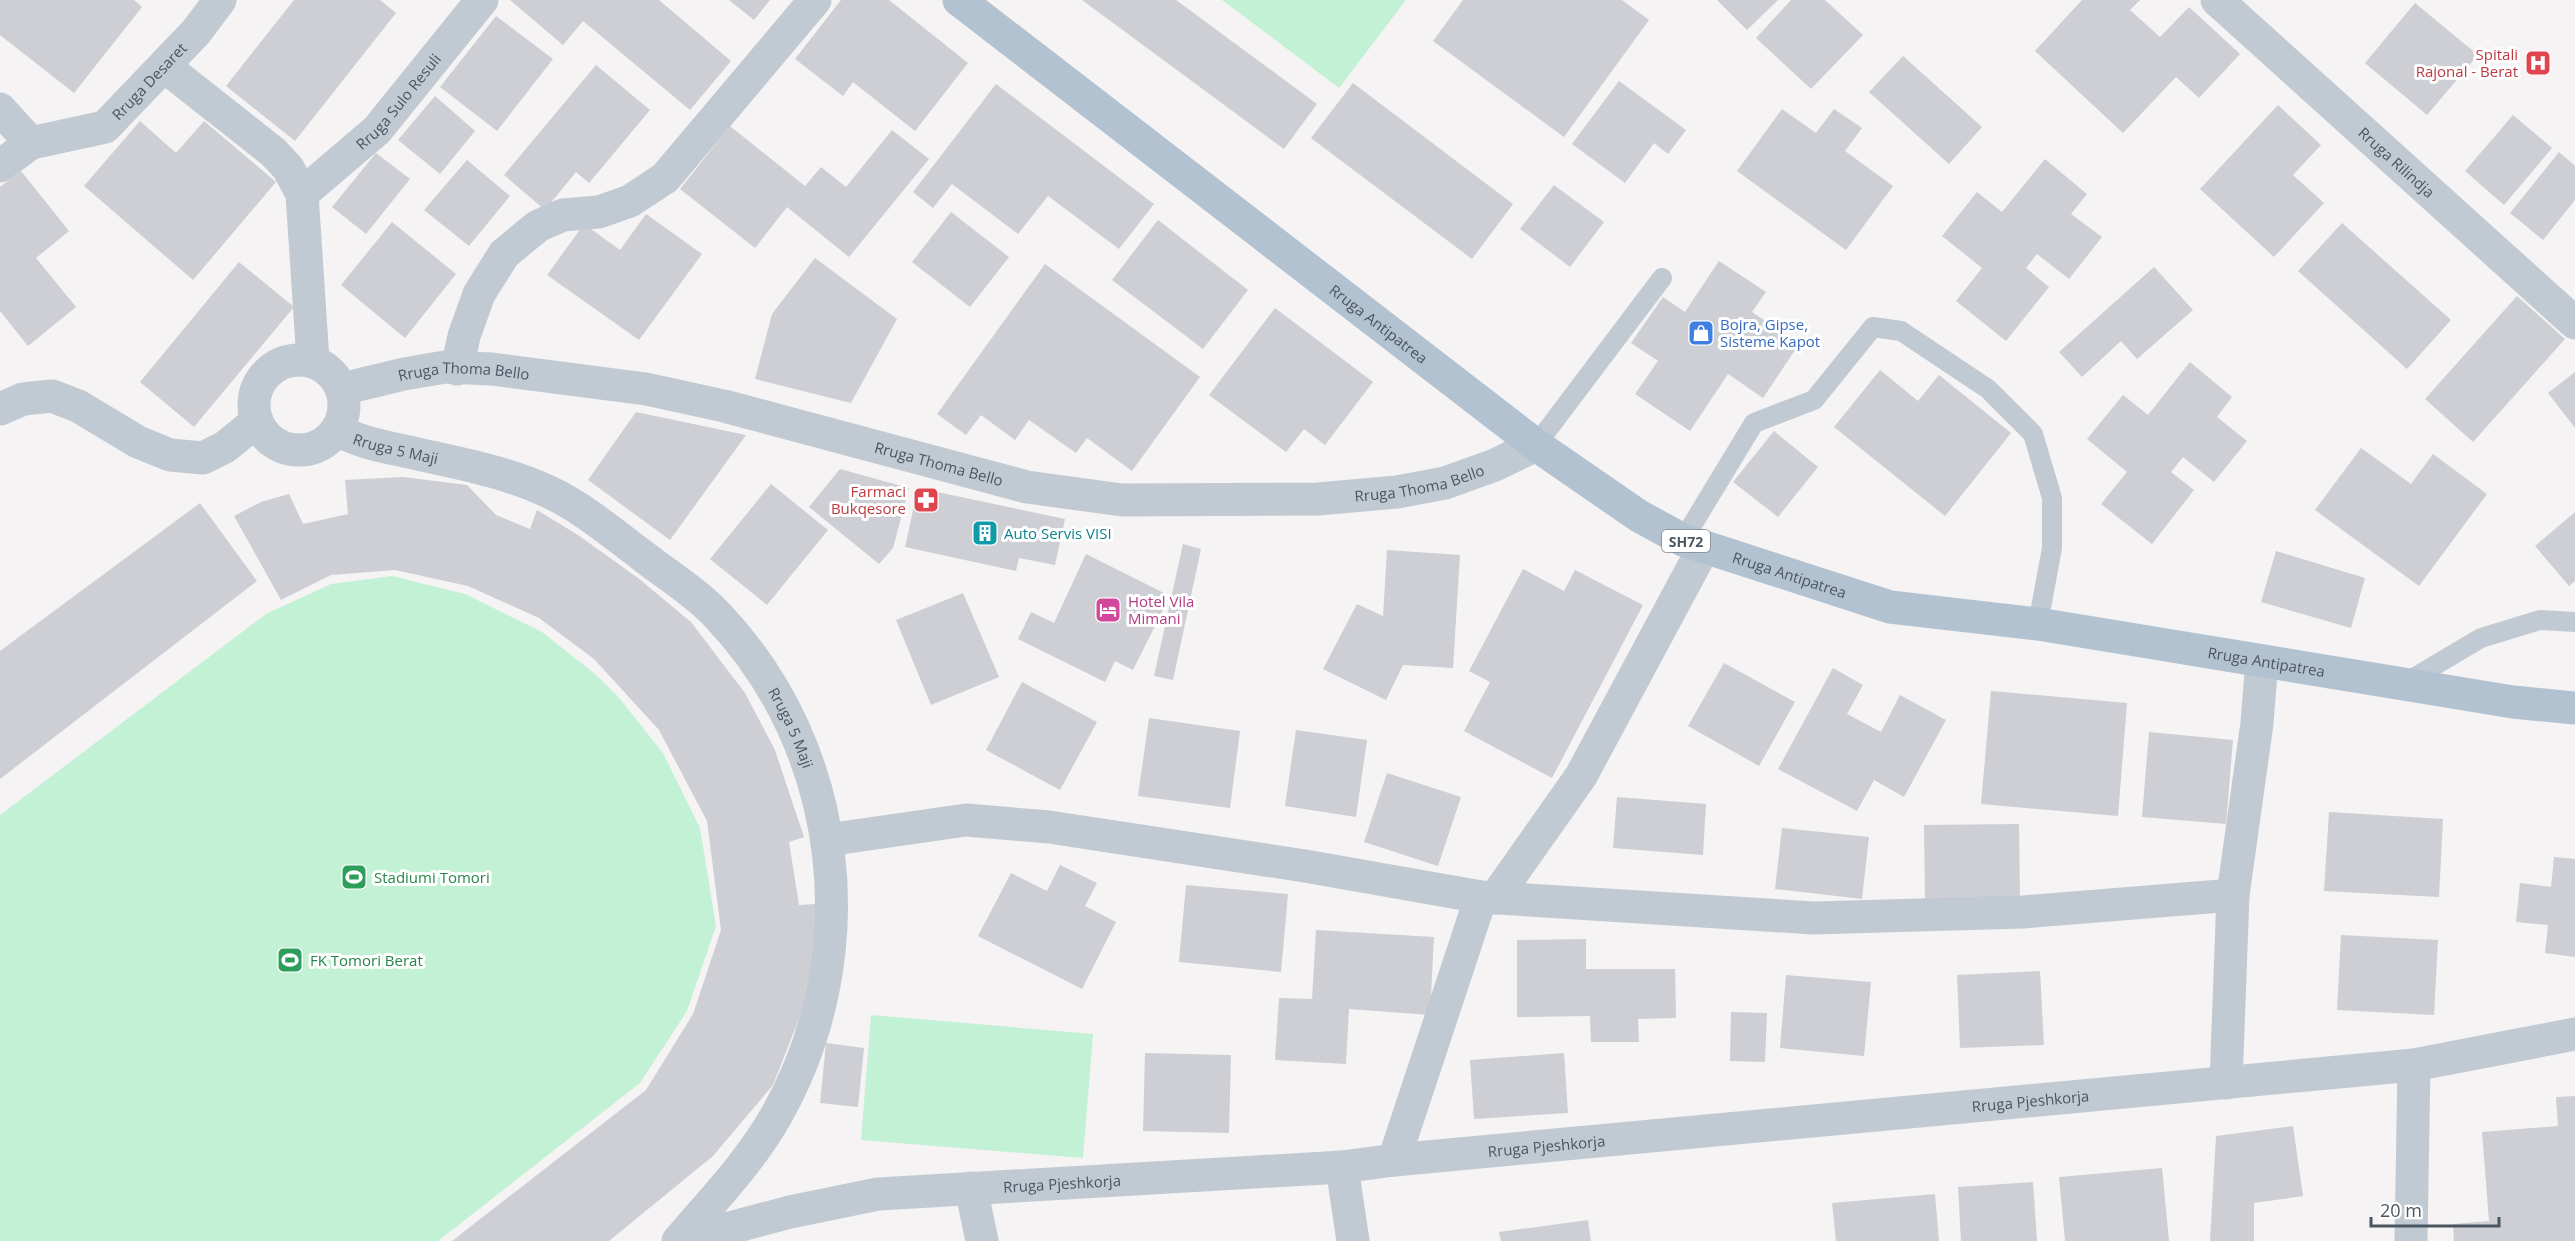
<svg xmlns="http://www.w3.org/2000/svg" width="2575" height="1241" viewBox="0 0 2575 1241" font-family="'Open Sans',sans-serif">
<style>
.green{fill:#c3f1d5}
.building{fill:#cdcfd5}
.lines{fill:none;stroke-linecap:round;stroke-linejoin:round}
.service{stroke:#c1cad2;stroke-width:20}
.minor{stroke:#c1cad2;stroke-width:33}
.tertiary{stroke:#c1cad2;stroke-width:33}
.primary{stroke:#b3c2d1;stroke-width:33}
.labels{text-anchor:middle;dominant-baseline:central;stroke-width:6;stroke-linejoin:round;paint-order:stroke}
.shield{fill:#fff;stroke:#808990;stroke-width:1.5}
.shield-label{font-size:14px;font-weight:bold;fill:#4a5661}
.health-label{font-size:15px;fill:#be3a42;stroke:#fff;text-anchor:end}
.street-label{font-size:15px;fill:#4a5661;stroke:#fff}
.shop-label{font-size:15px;fill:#366cbe;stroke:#fff;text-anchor:start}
.culture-label{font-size:15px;fill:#0d838f;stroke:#fff;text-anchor:start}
.hotel-label{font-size:15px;fill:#b23c85;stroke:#fff;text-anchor:start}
.leisure-label{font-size:15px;fill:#27864d;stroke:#fff;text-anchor:start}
</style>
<rect width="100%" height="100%" fill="#f5f3f3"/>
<g class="green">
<polygon points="1222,0 1406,0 1339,88"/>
<polygon points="392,576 465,594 542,632 595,674 620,699 663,753 700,828 716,926 687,1011 640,1083 438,1241 0,1241 0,815 266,614 331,584"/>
<polygon points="871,1015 1093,1034 1083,1158 861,1140"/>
</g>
<g class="building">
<polygon points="0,0 134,0 142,7 74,93 0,35"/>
<polygon points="294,0 380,0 396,13 295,141 226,86"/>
<polygon points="510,0 659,0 731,61 690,110 583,21 563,45"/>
<polygon points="729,0 770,0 754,20"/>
<polygon points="841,0 889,0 968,63 915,131 853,82 843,96 795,59"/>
<polygon points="1082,0 1176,0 1317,104 1284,149"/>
<polygon points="1463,0 1622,0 1649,20 1564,137 1433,41"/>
<polygon points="1717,0 1778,0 1747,30"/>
<polygon points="1791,0 1825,0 1863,35 1811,89 1756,38"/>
<polygon points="2082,0 2140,0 2130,10 2160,37 2189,7 2240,54 2199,98 2176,77 2123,133 2035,51"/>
<polygon points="2415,3 2478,55 2427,115 2365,63"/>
<polygon points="496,16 553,59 497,131 440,87"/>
<polygon points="1903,56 1982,127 1949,164 1869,92"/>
<polygon points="596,65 650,110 589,183 576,172 545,210 504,175"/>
<polygon points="1619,81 1686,130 1668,154 1654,143 1625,183 1572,144"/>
<polygon points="1353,83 1513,204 1472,259 1311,138"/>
<polygon points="996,84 1154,204 1119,249 1048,196 1018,234 952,184 933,208 913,192"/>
<polygon points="435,96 475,131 440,174 398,140"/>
<polygon points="2278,105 2321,145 2293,175 2324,203 2274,257 2200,189"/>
<polygon points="1782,109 1816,133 1834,109 1862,128 1845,151 1893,186 1846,250 1737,171"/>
<polygon points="2513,115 2552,148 2504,205 2465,171"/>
<polygon points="140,121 176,153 204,121 276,182 193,280 84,186"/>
<polygon points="730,126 805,186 821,167 846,187 892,130 929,159 849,257 787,207 755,248 680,189"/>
<polygon points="2559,152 2575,166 2575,200 2543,240 2510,213"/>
<polygon points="376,153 410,179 366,234 332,207"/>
<polygon points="2045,159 2087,194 2071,214 2102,237 2069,279 2037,254 2026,268 2049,287 2006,341 1956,301 1982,268 1942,236 1977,192 2002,212"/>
<polygon points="467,160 510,196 469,246 424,210"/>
<polygon points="21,171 69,231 36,258 76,307 28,346 0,311 0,187"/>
<polygon points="1554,185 1604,222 1570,267 1520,229"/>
<polygon points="951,212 1009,257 970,307 912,262"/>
<polygon points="646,214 702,254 639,340 547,275 584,224 620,250"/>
<polygon points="1158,220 1248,290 1203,349 1112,280"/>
<polygon points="392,222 456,274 405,338 341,285"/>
<polygon points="2342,223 2451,320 2407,369 2298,271"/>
<polygon points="815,258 897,319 851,403 755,379 772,314"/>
<polygon points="1719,261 1766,292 1752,312 1799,344 1763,398 1728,374 1690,431 1635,394 1658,361 1631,343 1663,297 1685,312"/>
<polygon points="239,262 294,307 194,427 140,382"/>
<polygon points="1045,264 1200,377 1132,471 1087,438 1076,453 1029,420 1015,440 981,415 966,435 937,414"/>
<polygon points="2154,267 2193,310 2137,359 2121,341 2082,377 2059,352"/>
<polygon points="2517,296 2565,339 2473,442 2425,399"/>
<polygon points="1275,308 1373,382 1325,445 1304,429 1286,452 1209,395"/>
<polygon points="2190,362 2232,397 2217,417 2247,441 2214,482 2183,457 2171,472 2194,490 2152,544 2101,504 2127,472 2087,439 2123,395 2148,415"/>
<polygon points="1880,370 1918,401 1939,375 2011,433 1945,516 1834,427"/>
<polygon points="2575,372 2575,428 2548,393"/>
<polygon points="636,412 746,435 670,540 588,480"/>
<polygon points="1774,431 1818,467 1778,517 1733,482"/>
<polygon points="2361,448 2411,484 2433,454 2487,494 2419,586 2315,510"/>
<polygon points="840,469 909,488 893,548 879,564 809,507"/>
<polygon points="403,477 467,485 496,515 530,529 537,510 578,535 638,578 691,622 745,693 775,750 804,837 789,842 799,905 815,904 817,935 802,1011 773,1085 713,1156 609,1241 452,1241 646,1090 693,1014 721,930 707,821 659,730 594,659 539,618 468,586 395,570 331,575 281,600 234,516 261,502 289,494 303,524 348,514 345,480"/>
<polygon points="771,484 828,530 767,605 710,559"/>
<polygon points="918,488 1065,519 1055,565 1019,558 1016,571 905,547"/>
<polygon points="200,503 257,581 0,779 0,651"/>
<polygon points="2575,512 2575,581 2569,586 2535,546"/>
<polygon points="1183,544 1201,549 1173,680 1154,676"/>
<polygon points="1387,550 1460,555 1453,668 1403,665 1386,700 1323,669 1357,604 1383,616"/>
<polygon points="2276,551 2365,578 2351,628 2261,602"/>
<polygon points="1086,554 1170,596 1133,670 1115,661 1105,682 1018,639 1031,612 1054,623"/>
<polygon points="1523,569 1564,591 1575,570 1643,605 1552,778 1464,731 1490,682 1469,671"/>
<polygon points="963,593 999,677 931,705 896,620"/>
<polygon points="1724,663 1795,702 1759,766 1688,726"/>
<polygon points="1833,668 1863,685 1847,714 1881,732 1900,695 1946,720 1904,797 1874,780 1857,811 1778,769"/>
<polygon points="1022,682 1097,722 1060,790 986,750"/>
<polygon points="1991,691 2127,703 2118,816 1981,804"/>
<polygon points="1149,718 1240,731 1230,808 1138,796"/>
<polygon points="1296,730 1367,740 1356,817 1285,806"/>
<polygon points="2149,732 2233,740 2226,824 2142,817"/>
<polygon points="1387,773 1461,797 1438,866 1364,842"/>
<polygon points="1617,797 1706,804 1703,855 1613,848"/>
<polygon points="2329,812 2443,819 2439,897 2324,891"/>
<polygon points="2019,824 2020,900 1925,901 1924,825"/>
<polygon points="1782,828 1869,837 1862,899 1775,889"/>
<polygon points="2554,857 2575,859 2575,957 2545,953 2548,925 2516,922 2520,883 2551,887"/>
<polygon points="1060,865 1097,883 1085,906 1116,922 1082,989 978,936 1011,873 1047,891"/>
<polygon points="1186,885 1288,894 1281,972 1179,962"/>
<polygon points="1316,930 1434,937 1430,1015 1349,1009 1346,1064 1275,1060 1279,998 1312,999"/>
<polygon points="2341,935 2438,940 2434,1015 2337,1010"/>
<polygon points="1586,939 1586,969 1675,969 1676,1018 1638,1019 1639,1042 1591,1042 1590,1016 1517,1017 1517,940"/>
<polygon points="2040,971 2044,1045 1960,1048 1957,975"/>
<polygon points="1786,975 1871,982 1864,1056 1780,1048"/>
<polygon points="1731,1012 1767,1013 1765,1062 1730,1061"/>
<polygon points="826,1043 864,1048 858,1107 820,1103"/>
<polygon points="1145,1053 1231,1055 1229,1133 1143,1131"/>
<polygon points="1564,1053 1568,1113 1474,1119 1470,1060"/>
<polygon points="2575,1096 2575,1241 2454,1241 2453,1224 2489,1221 2482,1132 2558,1126 2556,1097"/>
<polygon points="2293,1126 2303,1196 2254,1203 2254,1241 2210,1241 2216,1136"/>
<polygon points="2162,1168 2169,1241 2065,1241 2059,1177"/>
<polygon points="2033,1182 2037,1241 1961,1241 1958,1187"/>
<polygon points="1935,1194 1939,1241 1836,1241 1832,1203"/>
<polygon points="1588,1220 1591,1241 1501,1241 1499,1232"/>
</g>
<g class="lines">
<g class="service">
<polyline points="1536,445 1662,278"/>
<polyline points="1683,540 1754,423 1814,400 1873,327 1901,331 1988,389 2033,434 2052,498 2052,548 2038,624"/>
<polyline points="2405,683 2481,638 2540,620 2575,622"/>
</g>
<g class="minor">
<polyline points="164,66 273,152 288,168 302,194 313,361"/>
<polyline points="0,109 31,143"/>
<path id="s1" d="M0 166 31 143 105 127 196 32 220 0"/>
<path id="s2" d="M302 194 377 130 482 0"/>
<polyline points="457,369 464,336 479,294 504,254 538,226 563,215 599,212 630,201 665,178 815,0"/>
<polyline points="827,840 966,820 1049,827 1305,866 1481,897 1814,918 2023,912 2233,895"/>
<polyline points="1495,898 1581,776 1704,547"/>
<polyline points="2226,1083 2233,895 2257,723 2262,661"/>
<polyline points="1394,1160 1481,897"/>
<polyline points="1342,1167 1353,1241"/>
<polyline points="971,1188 982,1241"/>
<polyline points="2411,1241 2414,1065"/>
</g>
<g class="tertiary">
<path id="s3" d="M2217 0 2575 323"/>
<circle cx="299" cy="405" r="45"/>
<path id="s4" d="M342 389 404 374 445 367 492 369 646 389 724 406 1027 487 1122 500 1318 499 1397 492 1445 483 1495 465 1536 445"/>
<polyline points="0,409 23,399 52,396 78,406 138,442 170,455 203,458 225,447 257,421"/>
<path id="s5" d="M337 430C361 443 386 447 413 453 458 463 507 472 549 492 580 506 615 535 643 556 667 575 697 593 718 616 845 750 867 956 776 1116 750 1162 712 1201 678 1241"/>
<path id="s6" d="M681 1241 790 1212 878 1194 1342 1167 1394 1160 2414 1065 2575 1034"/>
</g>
<path class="primary" id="s7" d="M959 0 1536 445 1639 516 1683 540 1890 607 2038 624 2513 702 2575 708"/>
</g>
<defs>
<g id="hospital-square" transform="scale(1.35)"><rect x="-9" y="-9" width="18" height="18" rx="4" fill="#e0444e" stroke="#fff"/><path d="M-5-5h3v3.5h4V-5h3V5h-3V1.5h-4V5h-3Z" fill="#fff"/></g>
<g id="shop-square" transform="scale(1.35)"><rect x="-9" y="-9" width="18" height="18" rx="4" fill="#3f7fe0" stroke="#fff"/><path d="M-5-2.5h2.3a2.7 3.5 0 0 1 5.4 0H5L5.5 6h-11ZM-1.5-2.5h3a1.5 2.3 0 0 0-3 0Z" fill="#fff"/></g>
<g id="pharmacy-square" transform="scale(1.35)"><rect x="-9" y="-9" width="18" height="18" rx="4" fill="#e0444e" stroke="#fff"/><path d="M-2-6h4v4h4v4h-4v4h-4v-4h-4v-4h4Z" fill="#fff"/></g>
<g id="building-square" transform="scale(1.35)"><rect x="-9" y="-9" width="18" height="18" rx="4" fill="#0f9aa8" stroke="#fff"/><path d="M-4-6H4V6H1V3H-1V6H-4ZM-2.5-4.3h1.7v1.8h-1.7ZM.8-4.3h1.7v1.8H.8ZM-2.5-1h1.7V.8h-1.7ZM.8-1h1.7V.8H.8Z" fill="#fff"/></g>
<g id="hotel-square" transform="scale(1.35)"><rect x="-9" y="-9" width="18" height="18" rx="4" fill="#d1479c" stroke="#fff"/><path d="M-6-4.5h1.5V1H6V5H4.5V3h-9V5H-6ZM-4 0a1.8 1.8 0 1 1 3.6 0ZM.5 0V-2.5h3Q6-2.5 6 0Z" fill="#fff"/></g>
<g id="stadium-square" transform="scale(1.35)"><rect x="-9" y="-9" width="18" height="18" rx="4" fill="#2e9e5b" stroke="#fff"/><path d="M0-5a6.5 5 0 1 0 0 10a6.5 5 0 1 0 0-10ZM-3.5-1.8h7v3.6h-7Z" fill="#fff"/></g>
</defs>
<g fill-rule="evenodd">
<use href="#hospital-square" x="2538" y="63"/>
<use href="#shop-square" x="1701" y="333"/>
<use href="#pharmacy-square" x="926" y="500"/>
<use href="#building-square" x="985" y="533"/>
<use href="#hotel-square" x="1108" y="610"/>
<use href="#stadium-square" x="354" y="877"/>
<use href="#stadium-square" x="290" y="960"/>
</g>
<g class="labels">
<rect class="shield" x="1662" y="530" width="48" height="22" rx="4.5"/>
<g class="shield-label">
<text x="1686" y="541">SH72</text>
</g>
<g class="health-label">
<text x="2518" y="54">Spitali<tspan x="2518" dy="17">Rajonal - Berat</tspan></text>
<text x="906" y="491">Farmaci<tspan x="906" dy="17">Bukqesore</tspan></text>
</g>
<g class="street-label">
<text stroke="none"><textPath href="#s1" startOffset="178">Rruga Desaret</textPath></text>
<text stroke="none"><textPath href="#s2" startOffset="134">Rruga Sulo Resuli</textPath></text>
<text stroke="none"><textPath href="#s3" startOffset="242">Rruga Rilindja</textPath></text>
<text stroke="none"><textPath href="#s7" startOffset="530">Rruga Antipatrea</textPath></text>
<text stroke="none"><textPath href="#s4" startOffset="124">Rruga Thoma Bello</textPath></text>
<text stroke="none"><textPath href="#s5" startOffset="62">Rruga 5 Maji</textPath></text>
<text stroke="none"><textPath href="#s4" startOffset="610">Rruga Thoma Bello</textPath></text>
<text stroke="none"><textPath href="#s4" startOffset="1096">Rruga Thoma Bello</textPath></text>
<text stroke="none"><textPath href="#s7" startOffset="1016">Rruga Antipatrea</textPath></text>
<text stroke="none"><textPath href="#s7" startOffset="1502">Rruga Antipatrea</textPath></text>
<text stroke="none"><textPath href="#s5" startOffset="566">Rruga 5 Maji</textPath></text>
<text stroke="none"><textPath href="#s6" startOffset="1359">Rruga Pjeshkorja</textPath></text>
<text stroke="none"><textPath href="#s6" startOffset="873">Rruga Pjeshkorja</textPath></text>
<text stroke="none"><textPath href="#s6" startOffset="387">Rruga Pjeshkorja</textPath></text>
</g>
<g class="shop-label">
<text x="1720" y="324">Bojra, Gipse,<tspan x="1720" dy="17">Sisteme Kapot</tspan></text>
</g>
<g class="culture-label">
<text x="1004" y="533">Auto Servis VISI</text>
</g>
<g class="hotel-label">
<text x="1128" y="601">Hotel Vila<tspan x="1128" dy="17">Mimani</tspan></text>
</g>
<g class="leisure-label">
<text x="374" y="877">Stadiumi Tomori</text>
<text x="310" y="960">FK Tomori Berat</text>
</g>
</g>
<path d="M2371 1217v9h128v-9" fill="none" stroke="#4a5661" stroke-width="3"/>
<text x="2380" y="1217" font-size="18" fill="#4a5661" stroke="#ffffff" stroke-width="4.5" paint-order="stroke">20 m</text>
</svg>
